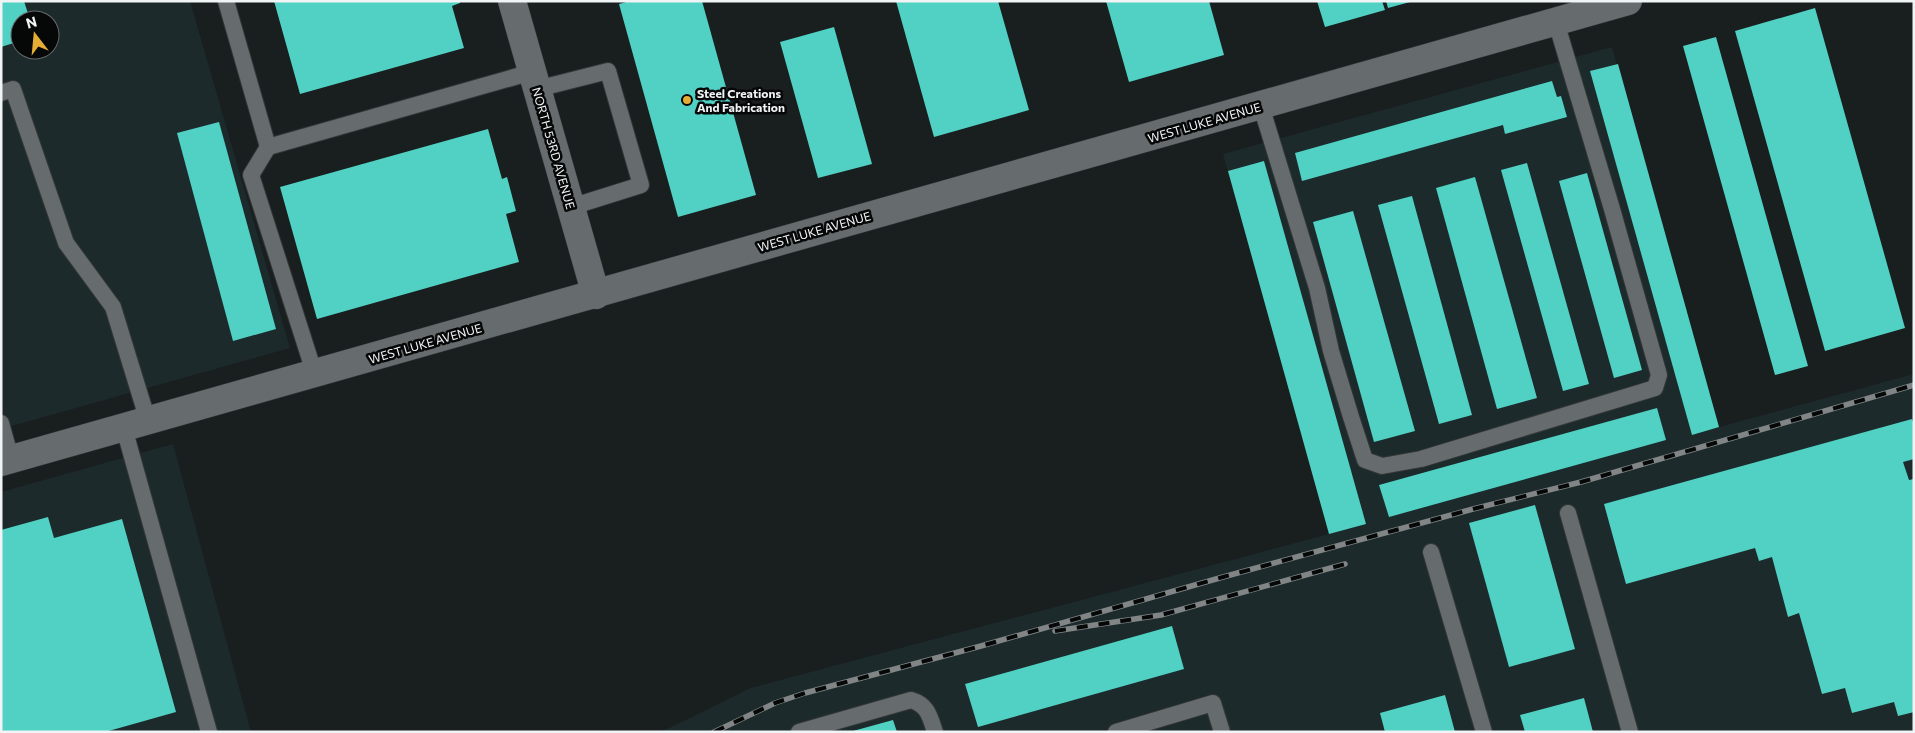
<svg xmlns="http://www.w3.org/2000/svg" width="1915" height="733" viewBox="0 0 1915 733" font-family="Commissioner,sans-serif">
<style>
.built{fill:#1d2a2c;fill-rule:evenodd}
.building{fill:#50d1c4}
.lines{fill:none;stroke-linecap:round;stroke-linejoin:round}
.service-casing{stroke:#343738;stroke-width:18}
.minor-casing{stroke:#343738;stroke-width:29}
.service{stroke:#666c6d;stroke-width:16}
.minor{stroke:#666c6d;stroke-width:28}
.rail-casing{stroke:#818586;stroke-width:5.5}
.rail{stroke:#060808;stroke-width:4;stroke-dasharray:11;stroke-linecap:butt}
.poi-dot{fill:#e5ad36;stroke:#060808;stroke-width:2}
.labels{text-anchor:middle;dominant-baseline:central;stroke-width:5;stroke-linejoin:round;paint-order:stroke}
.poi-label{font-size:12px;font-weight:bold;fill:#f1f4f5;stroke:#060808;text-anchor:start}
.street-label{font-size:12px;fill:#f1f4f5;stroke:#060808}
</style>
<rect width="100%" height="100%" fill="#191e1f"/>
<g class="built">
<path d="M1 1H190L290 348 1 429ZM20 20H50V50H20Z"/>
<polygon points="1612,47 1719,427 1914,374 1914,732 661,732 751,688 1329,534 1223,154"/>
<polygon points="173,444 251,732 1,732 1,492"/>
</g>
<g class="building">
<polygon points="1,1 24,1 30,20 20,20 20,41 1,47"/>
<polygon points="274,1 460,1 460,3 452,6 464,48 300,94"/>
<polygon points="630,1 702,1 756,195 678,217 619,4"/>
<polygon points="896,1 998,1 1029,110 934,137"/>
<polygon points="1106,1 1209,1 1224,55 1129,82"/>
<polygon points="1317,1 1382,1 1385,10 1325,27"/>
<polygon points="1386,1 1410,1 1410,2 1388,8"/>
<polygon points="1815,8 1905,328 1825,351 1735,31"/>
<polygon points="834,27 872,164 818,178 780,42"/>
<polygon points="1716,37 1808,366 1775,375 1683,46"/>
<polygon points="1618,64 1719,427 1692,435 1590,71"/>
<polygon points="1552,81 1557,97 1561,96 1567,117 1505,134 1503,125 1302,181 1295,153"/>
<polygon points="219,122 276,329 233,341 177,133"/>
<polygon points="488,129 502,179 507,177 516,211 506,214 519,262 317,319 280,187"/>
<polygon points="1264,161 1366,524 1329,534 1228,171"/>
<polygon points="1527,163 1589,384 1563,391 1501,170"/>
<polygon points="1587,173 1642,370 1614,378 1559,181"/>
<polygon points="1475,177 1537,398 1497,409 1436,188"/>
<polygon points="1412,196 1472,415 1439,424 1378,205"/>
<polygon points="1353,211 1415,431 1374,442 1313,222"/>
<polygon points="1657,408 1666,440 1389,517 1379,485"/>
<polygon points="1912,419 1914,425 1914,459 1903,462 1909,480 1914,479 1914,712 1898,716 1894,702 1852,713 1845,688 1822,694 1799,613 1788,617 1772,557 1759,561 1755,548 1626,584 1604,504"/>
<polygon points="1535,505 1575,649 1509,667 1469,523"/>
<polygon points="48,517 54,538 122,519 176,712 105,732 1,732 1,530"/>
<polygon points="1172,626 1184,669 978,727 965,684"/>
<polygon points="1445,695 1455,732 1385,732 1380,713"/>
<polygon points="1584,698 1593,732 1525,732 1520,715"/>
<polygon points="893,720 897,732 853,732 853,731"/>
</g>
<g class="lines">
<g class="service-casing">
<g id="service">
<polyline points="226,1 268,147 532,72"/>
<polyline points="537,89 608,71 641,185 571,207"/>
<polyline points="1,93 13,89 66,243 113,307 148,421"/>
<polyline points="1261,106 1317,288 1331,351 1351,417 1365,460 1382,466 1421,459 1655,388 1659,375 1612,209 1556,22"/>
<polyline points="268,147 251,175 315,375"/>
<polyline points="1,423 11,459"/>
<polyline points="124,428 209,732"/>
<polyline points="1568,513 1630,732"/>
<polyline points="1431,552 1484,732"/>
<path d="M799 732 911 700C928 705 930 717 935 732"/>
<polyline points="1116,732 1213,703 1222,732"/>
</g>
</g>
<g class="minor-casing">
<g id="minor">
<polyline points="512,1 596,295"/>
<polyline points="1,462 1628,1"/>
</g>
</g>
<use href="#service" class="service"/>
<use href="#minor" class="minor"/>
<g class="rail-casing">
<g id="rail">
<polyline points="1055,631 1161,615 1345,564"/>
<polyline points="714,732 775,703 805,693 981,646 1223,577 1473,509 1581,482 1914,385"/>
</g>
</g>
<use href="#rail" class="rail"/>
</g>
<circle class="poi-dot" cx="687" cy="100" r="5"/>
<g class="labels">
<g class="poi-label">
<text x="697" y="93">Steel Creations<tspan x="697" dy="14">And Fabrication</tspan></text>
</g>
<g class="street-label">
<text transform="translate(1204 122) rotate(-16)">WEST LUKE AVENUE</text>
<text transform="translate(554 148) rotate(74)">NORTH 53RD AVENUE</text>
<text transform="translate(814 231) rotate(-16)">WEST LUKE AVENUE</text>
<text transform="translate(425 343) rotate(-16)">WEST LUKE AVENUE</text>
</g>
</g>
<rect width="1915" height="733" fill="none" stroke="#f1f4f5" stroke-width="5"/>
<g transform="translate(35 35) rotate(344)"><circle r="24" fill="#060808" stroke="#646667"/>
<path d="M0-4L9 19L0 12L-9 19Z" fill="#e5ad36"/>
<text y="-8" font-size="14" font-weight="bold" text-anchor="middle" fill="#f1f4f5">N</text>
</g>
</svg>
